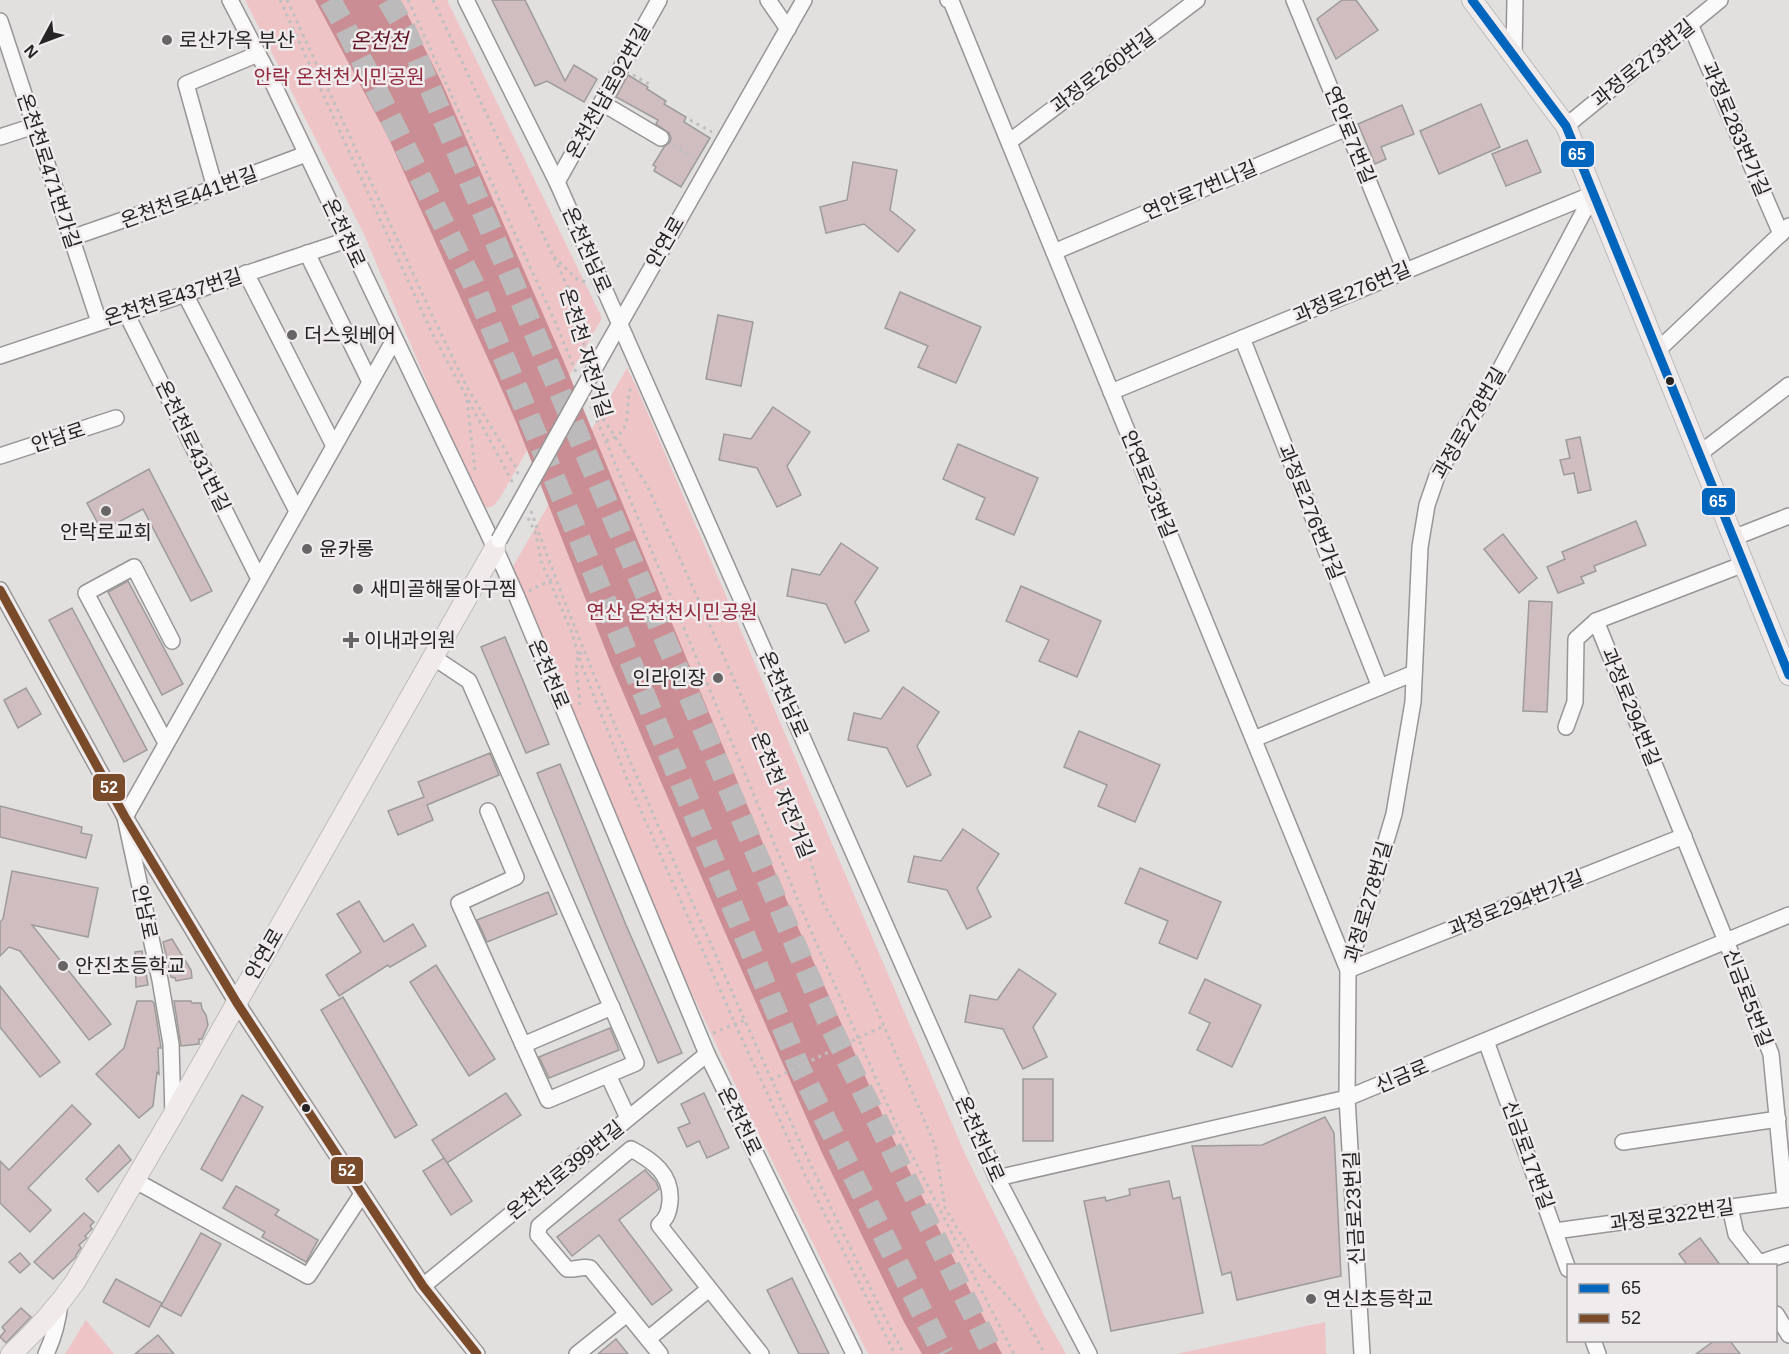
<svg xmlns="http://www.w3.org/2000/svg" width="1789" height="1354" viewBox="0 0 1789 1354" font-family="Arial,'Noto Sans KR',sans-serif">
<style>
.green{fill:#eec4c6}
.water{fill:#ca8d93}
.building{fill:#cfbdbf;stroke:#9e9b9b;stroke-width:1.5}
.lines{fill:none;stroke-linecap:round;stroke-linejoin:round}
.highway-tunnel{stroke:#bcbaba;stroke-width:22;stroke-dasharray:22 11;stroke-linecap:butt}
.minor-casing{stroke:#989596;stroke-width:18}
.major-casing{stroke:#bdbcbc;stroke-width:22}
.path{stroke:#c0bfc0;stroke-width:3;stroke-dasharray:3 4.5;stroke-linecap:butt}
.minor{stroke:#fbfafa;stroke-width:15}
.major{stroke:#f0eaeb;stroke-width:20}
.minor-bridge-casing{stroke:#989596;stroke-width:18;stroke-linecap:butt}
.path-bridge{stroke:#c0bfc0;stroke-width:3;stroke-dasharray:3 4.5;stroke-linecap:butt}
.minor-bridge{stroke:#fbfafa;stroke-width:15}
.bus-1-casing{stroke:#f0ebec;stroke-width:14}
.bus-2-casing{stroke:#f0ebec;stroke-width:14}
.bus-1{stroke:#0065bd;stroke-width:9}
.bus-2{stroke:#7a4b2a;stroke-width:9}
.poi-dot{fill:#686566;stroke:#f0ebec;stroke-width:2}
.bus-dot{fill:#262425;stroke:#f0ebec;stroke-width:2}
.labels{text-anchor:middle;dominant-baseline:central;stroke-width:5;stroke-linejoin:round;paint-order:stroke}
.poi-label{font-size:20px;fill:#262425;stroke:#f0ebec;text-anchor:start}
.street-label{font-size:20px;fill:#262425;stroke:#f0ebec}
.park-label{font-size:20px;fill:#932a3d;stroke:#f0ebec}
.water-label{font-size:21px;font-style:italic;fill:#641525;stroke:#f0ebec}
.line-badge{stroke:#f0ebec;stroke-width:2}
.badge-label{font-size:16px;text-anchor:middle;font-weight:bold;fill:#fff}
</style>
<rect width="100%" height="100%" fill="#e2dfdf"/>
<g class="green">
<polygon points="245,0 447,0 602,318 500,498 493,506 487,508 481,504 458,456 363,232"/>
<polygon points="627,368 637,388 965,1154 1045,1317 1066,1354 868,1354 751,1118 680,968 511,570"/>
<polygon points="86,1320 114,1354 65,1354"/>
<polygon points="1325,1322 1326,1354 1176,1354"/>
</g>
<polygon class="water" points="315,0 400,0 441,81 561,355 796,923 896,1145 1002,1354 922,1354 904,1322 822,1153 724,930 611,664 516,422 498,381 388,137"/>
<g class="building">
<polygon points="492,0 525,0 565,81 574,65 597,79 584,102 547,81 535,86"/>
<polygon points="1342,0 1356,0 1378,30 1336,59 1317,19"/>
<polygon points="628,75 648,87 647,89 666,101 664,104 686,117 684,122 710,138 681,187 654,171 656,167 653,165 664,147 670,142 671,138 669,133 656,124 658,120 616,97"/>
<polygon points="1481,104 1500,147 1439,174 1420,131"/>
<polygon points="1402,105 1414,134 1381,147 1386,159 1375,164 1358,124"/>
<polygon points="1527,140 1541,172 1506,186 1492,154"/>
<polygon points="853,162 897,170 890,210 915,230 898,252 864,224 826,233 820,207 847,200"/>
<polygon points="900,292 981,327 956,383 918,367 928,346 885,328"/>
<polygon points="718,315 753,322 741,386 706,379"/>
<polygon points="773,407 810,432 787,466 801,495 777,507 757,468 719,460 724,434 751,439"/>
<polygon points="1580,437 1591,490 1578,493 1574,473 1564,475 1560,460 1570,458 1566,440"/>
<polygon points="958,444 1038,478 1014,535 976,519 985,498 943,479"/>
<polygon points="149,469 212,591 191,601 143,509 102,531 87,503"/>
<polygon points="1636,521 1646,545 1594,566 1596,571 1581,577 1584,583 1558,593 1547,567 1565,559 1562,552"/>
<polygon points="1503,534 1537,578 1519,593 1484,549"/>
<polygon points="841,543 878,568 855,602 869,631 845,643 826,604 787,596 792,569 820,575"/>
<polygon points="128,581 183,684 162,695 108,592"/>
<polygon points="1021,586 1101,621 1077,677 1039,661 1049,640 1006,621"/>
<polygon points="1529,601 1552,602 1547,712 1523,711"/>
<polygon points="72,608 147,750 124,762 49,620"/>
<polygon points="505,637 549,744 526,753 481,647"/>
<polygon points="903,687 939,712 917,746 931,775 907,787 887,748 848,740 854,713 881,719"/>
<polygon points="26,688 41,714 18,728 4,700"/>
<polygon points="1079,731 1160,765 1135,822 1098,806 1107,785 1064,767"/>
<polygon points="490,753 499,775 427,805 433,820 398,835 388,811 424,797 418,782"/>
<polygon points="560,764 626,925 682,1053 658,1063 603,934 537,773"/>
<polygon points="0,806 82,827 81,833 92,835 86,858 0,837"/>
<polygon points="963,829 999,854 977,888 991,917 967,929 947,890 908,882 914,856 941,861"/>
<polygon points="1140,868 1221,902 1197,959 1159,943 1168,921 1125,903"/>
<polygon points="12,871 98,888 88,937 32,925 111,1024 89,1040 20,951 9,947 0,956 0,922 3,919"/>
<polygon points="548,892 557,914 487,942 477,920"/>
<polygon points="359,901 384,942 413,924 426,946 390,967 388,965 339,996 326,975 361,952 337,914"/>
<polygon points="172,939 191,970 192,978 176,981 175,978 171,977 163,942"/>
<polygon points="142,951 148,985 136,987 135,952"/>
<polygon points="436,965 495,1059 469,1076 410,982"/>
<polygon points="1019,969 1056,994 1033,1027 1047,1057 1023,1069 1003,1029 965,1022 970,995 997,1000"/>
<polygon points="1205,979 1261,1005 1232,1067 1197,1050 1210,1023 1189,1013"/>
<polygon points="0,986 60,1062 40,1077 0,1027"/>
<polygon points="343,997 417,1125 395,1138 321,1010"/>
<polygon points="137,1001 152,1001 154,1003 161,1048 158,1048 159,1074 157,1072 153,1106 139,1118 96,1074 124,1048"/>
<polygon points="174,1001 191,1001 192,1003 201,1003 202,1009 206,1015 208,1025 202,1039 199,1039 199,1044 181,1046"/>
<polygon points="610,1028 619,1050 549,1078 539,1057"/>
<rect x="1023" y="1079" width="30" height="62"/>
<polygon points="506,1093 521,1115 447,1163 432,1140"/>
<polygon points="704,1093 729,1148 707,1158 699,1141 687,1147 678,1128 690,1123 681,1104"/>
<polygon points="242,1095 263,1107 222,1181 201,1169"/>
<polygon points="72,1105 91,1124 28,1188 51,1210 30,1232 0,1203 0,1161 9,1170"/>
<polygon points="1325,1117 1334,1133 1341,1276 1237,1300 1231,1272 1222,1275 1192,1146 1262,1145"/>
<polygon points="119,1145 131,1160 98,1192 86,1179"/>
<polygon points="444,1158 472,1201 451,1215 423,1171"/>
<polygon points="645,1170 656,1182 659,1189 619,1220 672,1290 652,1305 599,1235 572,1256 557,1237"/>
<polygon points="1169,1181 1173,1199 1180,1197 1203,1313 1111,1331 1084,1201 1105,1197 1106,1201 1130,1195 1129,1189"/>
<polygon points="236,1186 279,1210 275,1215 318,1240 306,1262 262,1237 265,1232 223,1208"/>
<polygon points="84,1213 94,1222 90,1226 92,1229 85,1236 87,1238 79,1245 81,1248 76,1255 76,1257 53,1279 34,1262"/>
<polygon points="201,1233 221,1244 181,1316 161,1306"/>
<polygon points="1700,1238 1721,1266 1688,1266 1679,1254"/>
<polygon points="20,1253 30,1264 20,1273 9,1262"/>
<polygon points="792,1278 829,1354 799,1354 767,1290"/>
<polygon points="116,1279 162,1303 149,1327 103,1302"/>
<polygon points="21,1308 31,1317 6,1343 0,1337 5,1331 2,1327"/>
<polygon points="158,1335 174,1354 135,1354"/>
<polygon points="616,1339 628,1354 598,1354"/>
<polygon points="1714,1341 1730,1341 1740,1354 1696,1354"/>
</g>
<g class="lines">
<g class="highway-tunnel">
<polyline points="330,0 342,21 473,283 800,1069 943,1354"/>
<polyline points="388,0 405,29 827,1019 993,1354"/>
</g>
<g class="minor-casing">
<g id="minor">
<polyline points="230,0 269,75 495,548 517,597 707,1054 854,1354"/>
<polyline points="466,0 557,182 997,1178 1089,1354"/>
<polyline points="768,0 788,29"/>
<polyline points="948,0 951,1 1348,970 1684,836"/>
<polyline points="1294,0 1405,270"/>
<polyline points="0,21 99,322"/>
<polyline points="1690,24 1781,234"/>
<polyline points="1514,56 1515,0"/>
<polyline points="602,103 661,138"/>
<polyline points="1566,126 1720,0"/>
<polyline points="0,137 34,126"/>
<polyline points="1009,142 1197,0"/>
<polyline points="557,182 659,0"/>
<polyline points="215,188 186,84 258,54"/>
<polyline points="71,238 215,188 306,154"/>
<polyline points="1054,252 1347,128"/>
<polyline points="307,253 370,382"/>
<polyline points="246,273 334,446"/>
<polyline points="185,294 297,511"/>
<polyline points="126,313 259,579"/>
<polyline points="1242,338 1380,687"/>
<polyline points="607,346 804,0"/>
<polyline points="1657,351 1789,226"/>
<polyline points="0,356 347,240"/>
<polyline points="1111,392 1593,194"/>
<polyline points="1699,454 1789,385"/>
<polyline points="0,456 116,418"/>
<polyline points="1733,538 1789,516"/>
<polyline points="0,590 125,817 237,1003 423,1286 477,1354"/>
<polyline points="1596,621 1726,941 1771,1054 1785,1199"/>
<polyline points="433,657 469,681 636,1063 548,1100 459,903 516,877 488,811"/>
<polyline points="1566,727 1575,702 1576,639 1596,621 1744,564"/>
<polyline points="1254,739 1414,673"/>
<polyline points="166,743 86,593 134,567 172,641"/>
<polyline points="1486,1041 1568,1269"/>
<polyline points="523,1045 612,1007"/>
<polyline points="608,1075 628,1118"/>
<polyline points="173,1115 171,1044 160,980 125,817 394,340"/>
<polyline points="1623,1142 1778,1119"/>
<polyline points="997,1178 1347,1098 1789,915"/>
<polyline points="134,1180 308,1276 362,1194"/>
<polyline points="1730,1207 1736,1234 1759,1263 1789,1253"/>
<polyline points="1555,1231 1789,1199"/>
<polyline points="423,1286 707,1054"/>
<polyline points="1776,1314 1789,1335"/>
<polyline points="648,1339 709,1289"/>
<polyline points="1593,1340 1598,1354"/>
<path d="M46 1354C54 1337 58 1322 60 1303"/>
<polyline points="577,1354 627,1314"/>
<path d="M660 1354 590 1268C582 1266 575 1270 567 1269L538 1235 539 1226 631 1149C652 1160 672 1174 670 1201 669 1212 667 1218 659 1225L761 1354"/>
<polyline points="1362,1354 1347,1098 1348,970 1394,814 1413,702 1420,547 1427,505 1438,473 1494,381 1593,194"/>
</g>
</g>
<g class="major-casing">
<g id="major">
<polyline points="1472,0 1566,126 1789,675"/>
<path d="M11 1354C35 1332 56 1309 75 1282L173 1115 495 548"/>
</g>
</g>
<g class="path">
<polyline points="280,0 431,331 514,485"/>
<polyline points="287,0 434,319 468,389 515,466 518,474"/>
<polyline points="408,0 553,317 576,372"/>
<polyline points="433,0 572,296 586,352"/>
<polyline points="633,75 649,84"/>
<polyline points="690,120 712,132"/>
<polyline points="673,145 698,160"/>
<polyline points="554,257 578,280 586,282"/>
<polyline points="597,397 602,417 647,485 803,834 823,903 856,961 935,1145 945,1208 981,1267 1022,1313 1045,1354"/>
<polyline points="467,400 475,471"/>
<polyline points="591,406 810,929 897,1126 1014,1354"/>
<path d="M606 441C636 432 623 408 631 387"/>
<path d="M531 511C582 654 643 793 705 931 768 1073 832 1216 904 1354"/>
<polyline points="528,518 536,534 541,561 572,633 580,661 627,779 737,1028 806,1177 895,1354"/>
<polyline points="529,591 555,578"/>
<polyline points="579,705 580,700 576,669 578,654 584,652"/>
<polyline points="713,1033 745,1020"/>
<polyline points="858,1038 884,1026"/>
</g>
<use href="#minor" class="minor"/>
<use href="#major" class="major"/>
<g class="minor-bridge-casing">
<polyline id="minor-bridge" points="499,540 607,346"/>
</g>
<polyline class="path-bridge" points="771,1080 858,1038"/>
<use href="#minor-bridge" class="minor-bridge"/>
<g class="bus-1-casing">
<polyline id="bus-1" points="1472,0 1566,126 1789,675"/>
</g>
<g class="bus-2-casing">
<polyline id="bus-2" points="0,590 125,817 237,1003 423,1286 477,1354"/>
</g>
<use href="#bus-1" class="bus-1"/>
<use href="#bus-2" class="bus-2"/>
</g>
<g class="poi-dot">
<circle cx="167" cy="40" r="6"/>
<circle cx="292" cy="335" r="6"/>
<circle cx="106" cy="511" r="6"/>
<circle cx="307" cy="549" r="6"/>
<circle cx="358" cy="589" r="6"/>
<path d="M348 631h6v6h6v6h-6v6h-6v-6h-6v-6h6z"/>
<circle cx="718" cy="678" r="6"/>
<circle cx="63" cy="966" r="6"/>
<circle cx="1311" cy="1299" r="6"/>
</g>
<g class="bus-dot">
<circle cx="1670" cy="381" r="5"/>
<circle cx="306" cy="1108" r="5"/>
</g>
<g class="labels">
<g class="poi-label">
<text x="179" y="40">로산가옥 부산</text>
<text x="304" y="335">더스윗베어</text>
<text x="106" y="532" text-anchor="middle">안락로교회</text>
<text x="319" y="549">윤카롱</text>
<text x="370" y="589">새미골해물아구찜</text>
<text x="364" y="640">이내과의원</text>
<text x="706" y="678" text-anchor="end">인라인장</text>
<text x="75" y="966">안진초등학교</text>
<text x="1323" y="1299">연신초등학교</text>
</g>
<g class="street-label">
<text transform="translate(1643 63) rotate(-39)">과정로273번길</text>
<text transform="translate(1103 71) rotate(-37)">과정로260번길</text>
<text transform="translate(608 91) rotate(-61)">온천천남로92번길</text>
<text transform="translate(1736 129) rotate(67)">과정로283번가길</text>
<text transform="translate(1350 135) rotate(68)">연안로7번길</text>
<text transform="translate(49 171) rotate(72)">온천천로471번가길</text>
<text transform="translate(1200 190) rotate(-23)">연안로7번나길</text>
<text transform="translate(189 197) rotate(-20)">온천천로441번길</text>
<text transform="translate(344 233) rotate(65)">온천천로</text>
<text transform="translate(665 242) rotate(-60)">안연로</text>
<text transform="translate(587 250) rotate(66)">온천천남로</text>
<text transform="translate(1352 292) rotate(-23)">과정로276번길</text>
<text transform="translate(173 297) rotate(-18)">온천천로437번길</text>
<text transform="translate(586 353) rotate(73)">온천천 자전거길</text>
<text transform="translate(1469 423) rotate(-60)">과정로278번길</text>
<text transform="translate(58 437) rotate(-18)">안남로</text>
<text transform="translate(193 446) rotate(64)">온천천로431번길</text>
<text transform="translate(1149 484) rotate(68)">안연로23번길</text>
<text transform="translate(1311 512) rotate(68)">과정로276번가길</text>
<text transform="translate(549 674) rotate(67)">온천천로</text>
<text transform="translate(784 694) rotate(66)">온천천남로</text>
<text transform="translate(1631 707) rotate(68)">과정로294번길</text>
<text transform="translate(783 795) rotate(68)">온천천 자전거길</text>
<text transform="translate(1368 902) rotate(-74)">과정로278번길</text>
<text transform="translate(1516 903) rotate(-22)">과정로294번가길</text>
<text transform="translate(145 912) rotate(78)">안남로</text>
<text transform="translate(264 954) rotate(-60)">안연로</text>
<text transform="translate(1748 998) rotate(69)">신금로5번길</text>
<text transform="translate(1402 1076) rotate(-23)">신금로</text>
<text transform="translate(740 1121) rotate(64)">온천천로</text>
<text transform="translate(980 1139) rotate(66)">온천천남로</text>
<text transform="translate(1528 1155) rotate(70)">신금로17번길</text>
<text transform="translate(565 1170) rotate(-39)">온천천로399번길</text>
<text transform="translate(1354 1208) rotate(-93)">신금로23번길</text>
<text transform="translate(1672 1215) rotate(-8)">과정로322번길</text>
</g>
<g class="park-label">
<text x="339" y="77">안락 온천천시민공원</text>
<text x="672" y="612">연산 온천천시민공원</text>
</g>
<g class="water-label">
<text x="379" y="40">온천천</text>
</g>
</g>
<g class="line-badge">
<rect x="1560" y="140" width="35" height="28" rx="6" fill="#0065bd"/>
<rect x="1701" y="487" width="35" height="29" rx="6" fill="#0065bd"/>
<rect x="92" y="773" width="34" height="29" rx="6" fill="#7a4b2a"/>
<rect x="330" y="1156" width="34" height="29" rx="6" fill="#7a4b2a"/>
</g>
<g class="badge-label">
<text x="1577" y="160">65</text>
<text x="1718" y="507">65</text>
<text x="109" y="793">52</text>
<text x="347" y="1176">52</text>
</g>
<rect x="1567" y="1264" width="210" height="78" fill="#f0ebec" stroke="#9f9b9c" stroke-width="1.5"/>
<rect x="1579" y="1284" width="30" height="9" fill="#0065bd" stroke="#9f9b9c" stroke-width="1.5"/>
<text x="1621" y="1294" font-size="18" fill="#262425">65</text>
<rect x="1579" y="1314" width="30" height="9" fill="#7a4b2a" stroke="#9f9b9c" stroke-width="1.5"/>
<text x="1621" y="1324" font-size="18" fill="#262425">52</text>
<g transform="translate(42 42) rotate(229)" stroke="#f0ebec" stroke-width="4.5" paint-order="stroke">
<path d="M0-4.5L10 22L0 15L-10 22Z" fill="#262425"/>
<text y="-9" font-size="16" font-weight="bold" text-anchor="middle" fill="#262425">N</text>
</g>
</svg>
